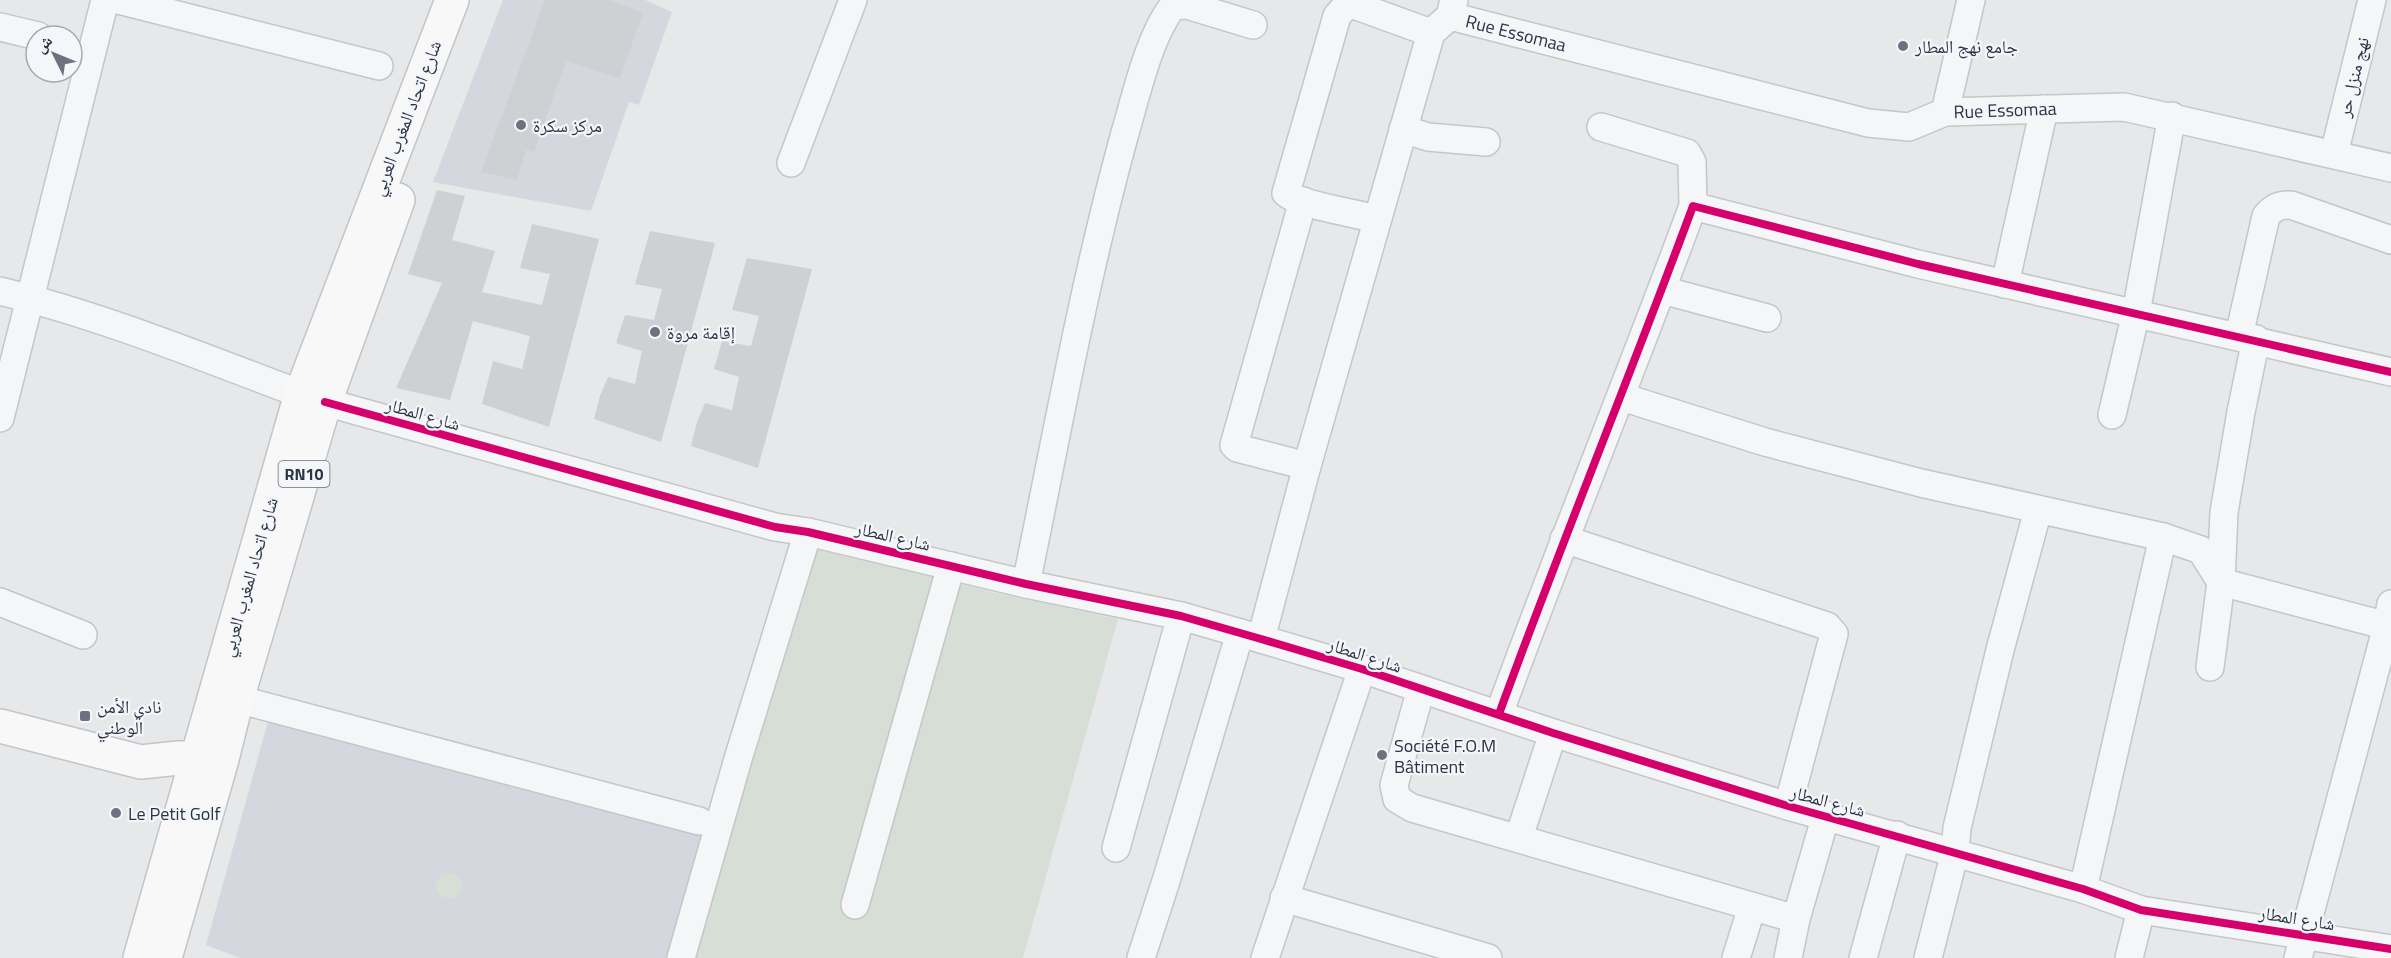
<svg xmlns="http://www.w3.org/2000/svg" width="2391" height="958" viewBox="0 0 2391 958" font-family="'Titillium Web','Noto Naskh Arabic',sans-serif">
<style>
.built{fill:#d4d7dd}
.green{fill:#d6ded6}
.building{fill:#ced0d3}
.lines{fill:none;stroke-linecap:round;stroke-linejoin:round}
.minor-casing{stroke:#c4c6c8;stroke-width:30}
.major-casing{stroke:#c2c5c8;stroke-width:36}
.minor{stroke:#f5f6f7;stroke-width:27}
.major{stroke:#f8f8f8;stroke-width:33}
.cycleway-casing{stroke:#f4f6f9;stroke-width:11}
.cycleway{stroke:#d6006c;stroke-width:8}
.poi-dot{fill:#6c737f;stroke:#f4f6f9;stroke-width:2}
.labels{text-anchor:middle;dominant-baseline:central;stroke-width:4.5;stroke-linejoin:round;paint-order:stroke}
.shield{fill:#f4f6f9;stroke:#676e7b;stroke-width:1.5}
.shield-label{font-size:16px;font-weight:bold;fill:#2b3445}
.street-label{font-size:18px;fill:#2b3445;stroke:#f4f6f9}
.poi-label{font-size:18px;fill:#2b3445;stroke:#f4f6f9;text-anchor:start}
</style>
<rect width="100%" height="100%" fill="#e6e8ea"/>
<g class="built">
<polygon points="503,0 645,0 672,12 639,105 629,102 591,211 433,182"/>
<polygon points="272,707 710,818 669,958 240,958 206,945"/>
</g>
<g class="green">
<polygon points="791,541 995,593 1118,619 1023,958 669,958"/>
<circle cx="449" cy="886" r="13"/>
</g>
<g class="building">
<polygon points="545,0 609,0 643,13 620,78 566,61 534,152 526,150 517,180 481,172"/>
<polygon points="437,190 465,196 452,240 495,251 482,292 542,305 550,274 520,268 532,224 599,239 549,427 482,404 493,361 522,369 530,336 473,321 450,400 396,388 442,283 408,274"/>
<polygon points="650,231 715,243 661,442 594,419 600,396 608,377 635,384 642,351 616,343 625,315 654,320 662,289 635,284"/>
<polygon points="747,258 812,269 758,468 691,446 697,422 705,403 732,410 739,377 714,369 722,341 751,346 759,316 732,310"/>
</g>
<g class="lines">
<g class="minor-casing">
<g id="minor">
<polyline points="118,0 379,66"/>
<polyline points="1450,16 1868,123 1909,127 1945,112 2124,107 2391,168"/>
<polyline points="0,27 38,36"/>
<polyline points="1945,112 1971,0"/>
<polyline points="1601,127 1687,153 1692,162 1693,206"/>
<polyline points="1403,129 1428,137 1486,142"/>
<polyline points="2334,154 2372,0"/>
<polyline points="791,163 853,0"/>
<polyline points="1303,201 1234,445 1237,448 1307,466"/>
<path d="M1377 219C1359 214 1296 204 1286 193L1337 16 1345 7 1354 5 1431 33"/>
<polyline points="2005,284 2044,109"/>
<polyline points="1662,290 1767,318"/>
<path d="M0 291C103 316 202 357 301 394"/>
<path d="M2239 336 2266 216C2274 207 2279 205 2291 205L2391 240"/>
<polyline points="1622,397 1765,442 1921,483 2163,537 2201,550 2221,582 2391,627"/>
<polyline points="325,402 775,527 808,532 1026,584 1181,616 1261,639 1362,669 1553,733 1788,806 2083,889 2141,910 2391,949"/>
<polyline points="2112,415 2136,313 2172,116"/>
<polyline points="0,418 105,0"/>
<polyline points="1564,539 1827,626 1834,634 1788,806"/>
<path d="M1026 584C1057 434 1084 281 1125 133 1136 96 1149 36 1173 6L1187 5 1253 25"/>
<polyline points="0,602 83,635"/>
<polyline points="1261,639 1307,466 1431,33 1450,16 1454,0"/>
<polyline points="2210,667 2221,582 2224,512 2241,412 2256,339"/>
<polyline points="1421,689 1394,785 1397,799 1412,808 1796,919 1826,815"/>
<polyline points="237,699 699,821"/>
<path d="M1499 714C1561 544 1630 376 1693 206L1918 264 2391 372"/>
<polyline points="1519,837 1553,733"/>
<polyline points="1116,848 1181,616"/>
<polyline points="2083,889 2163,537"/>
<polyline points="1284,898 1488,958"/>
<polyline points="855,905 951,566"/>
<polyline points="681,958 738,759 808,532"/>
<polyline points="1141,958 1166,881 1240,633"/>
<polyline points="1265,958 1362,669"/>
<polyline points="1736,958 1752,907"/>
<polyline points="1788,958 1796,919"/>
<polyline points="1863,958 1897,835"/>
<polyline points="1928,958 1955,852 1957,828 2000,650 2038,510"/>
<polyline points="2129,958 2141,910"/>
<polyline points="2298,958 2387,626 2391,604"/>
</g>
</g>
<g class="major-casing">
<g id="major">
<polyline points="0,726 141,762 178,758 197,758 217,762"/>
<polyline points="140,958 301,394 452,0"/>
<polyline points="165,958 221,763 237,699 325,402 398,200"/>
</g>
</g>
<use href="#minor" class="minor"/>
<use href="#major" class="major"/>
<g class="cycleway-casing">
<g id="cycleway">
<polyline points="325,402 775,527 808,532 1026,584 1181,616 1261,639 1362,669 1553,733 1788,806 2083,889 2141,910 2391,949"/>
<path d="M1499 714C1561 544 1630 376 1693 206L1918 264 2391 372"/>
</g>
</g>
<use href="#cycleway" class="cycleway"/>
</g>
<g class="poi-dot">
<circle cx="1903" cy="46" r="6"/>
<circle cx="521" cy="125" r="6"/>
<circle cx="655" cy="332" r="6"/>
<rect x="79" y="710" width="12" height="12" rx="3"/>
<circle cx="1382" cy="755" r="6"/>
<circle cx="116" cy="813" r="6"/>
</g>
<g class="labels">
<rect class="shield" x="278.5" y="461" width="51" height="26" rx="4.5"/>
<g class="shield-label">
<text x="304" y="474">RN10</text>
</g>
<g class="street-label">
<text transform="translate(1516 33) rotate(14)">Rue Essomaa</text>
<text transform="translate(2353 77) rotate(-76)">نهج منزل حر</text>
<text transform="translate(2005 110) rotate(-2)">Rue Essomaa</text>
<text transform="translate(406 118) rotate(-69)">شارع اتحاد المغرب العربي</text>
<text transform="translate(423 414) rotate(16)">شارع المطار</text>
<text transform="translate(893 536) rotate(13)">شارع المطار</text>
<text transform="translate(249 577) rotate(-74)">شارع اتحاد المغرب العربي</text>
<text transform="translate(1365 655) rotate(18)">شارع المطار</text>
<text transform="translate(1828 801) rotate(15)">شارع المطار</text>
<text transform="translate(2297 918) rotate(9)">شارع المطار</text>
</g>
<g class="poi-label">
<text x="1915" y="46">جامع نهج المطار</text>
<text x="533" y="125">مركز سكرة</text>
<text x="667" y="332">إقامة مروة</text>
<text x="97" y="706">نادي الأمن<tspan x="97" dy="21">الوطني</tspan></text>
<text x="1394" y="745">Société F.O.M<tspan x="1394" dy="21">Bâtiment</tspan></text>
<text x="128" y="813">Le Petit Golf</text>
</g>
</g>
<g transform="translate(54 54) rotate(313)"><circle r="28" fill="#f4f6f9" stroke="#a4a8b1" stroke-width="1.5"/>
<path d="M0-4.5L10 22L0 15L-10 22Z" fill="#6c737f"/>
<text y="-9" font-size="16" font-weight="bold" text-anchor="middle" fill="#2b3445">ش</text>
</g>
</svg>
